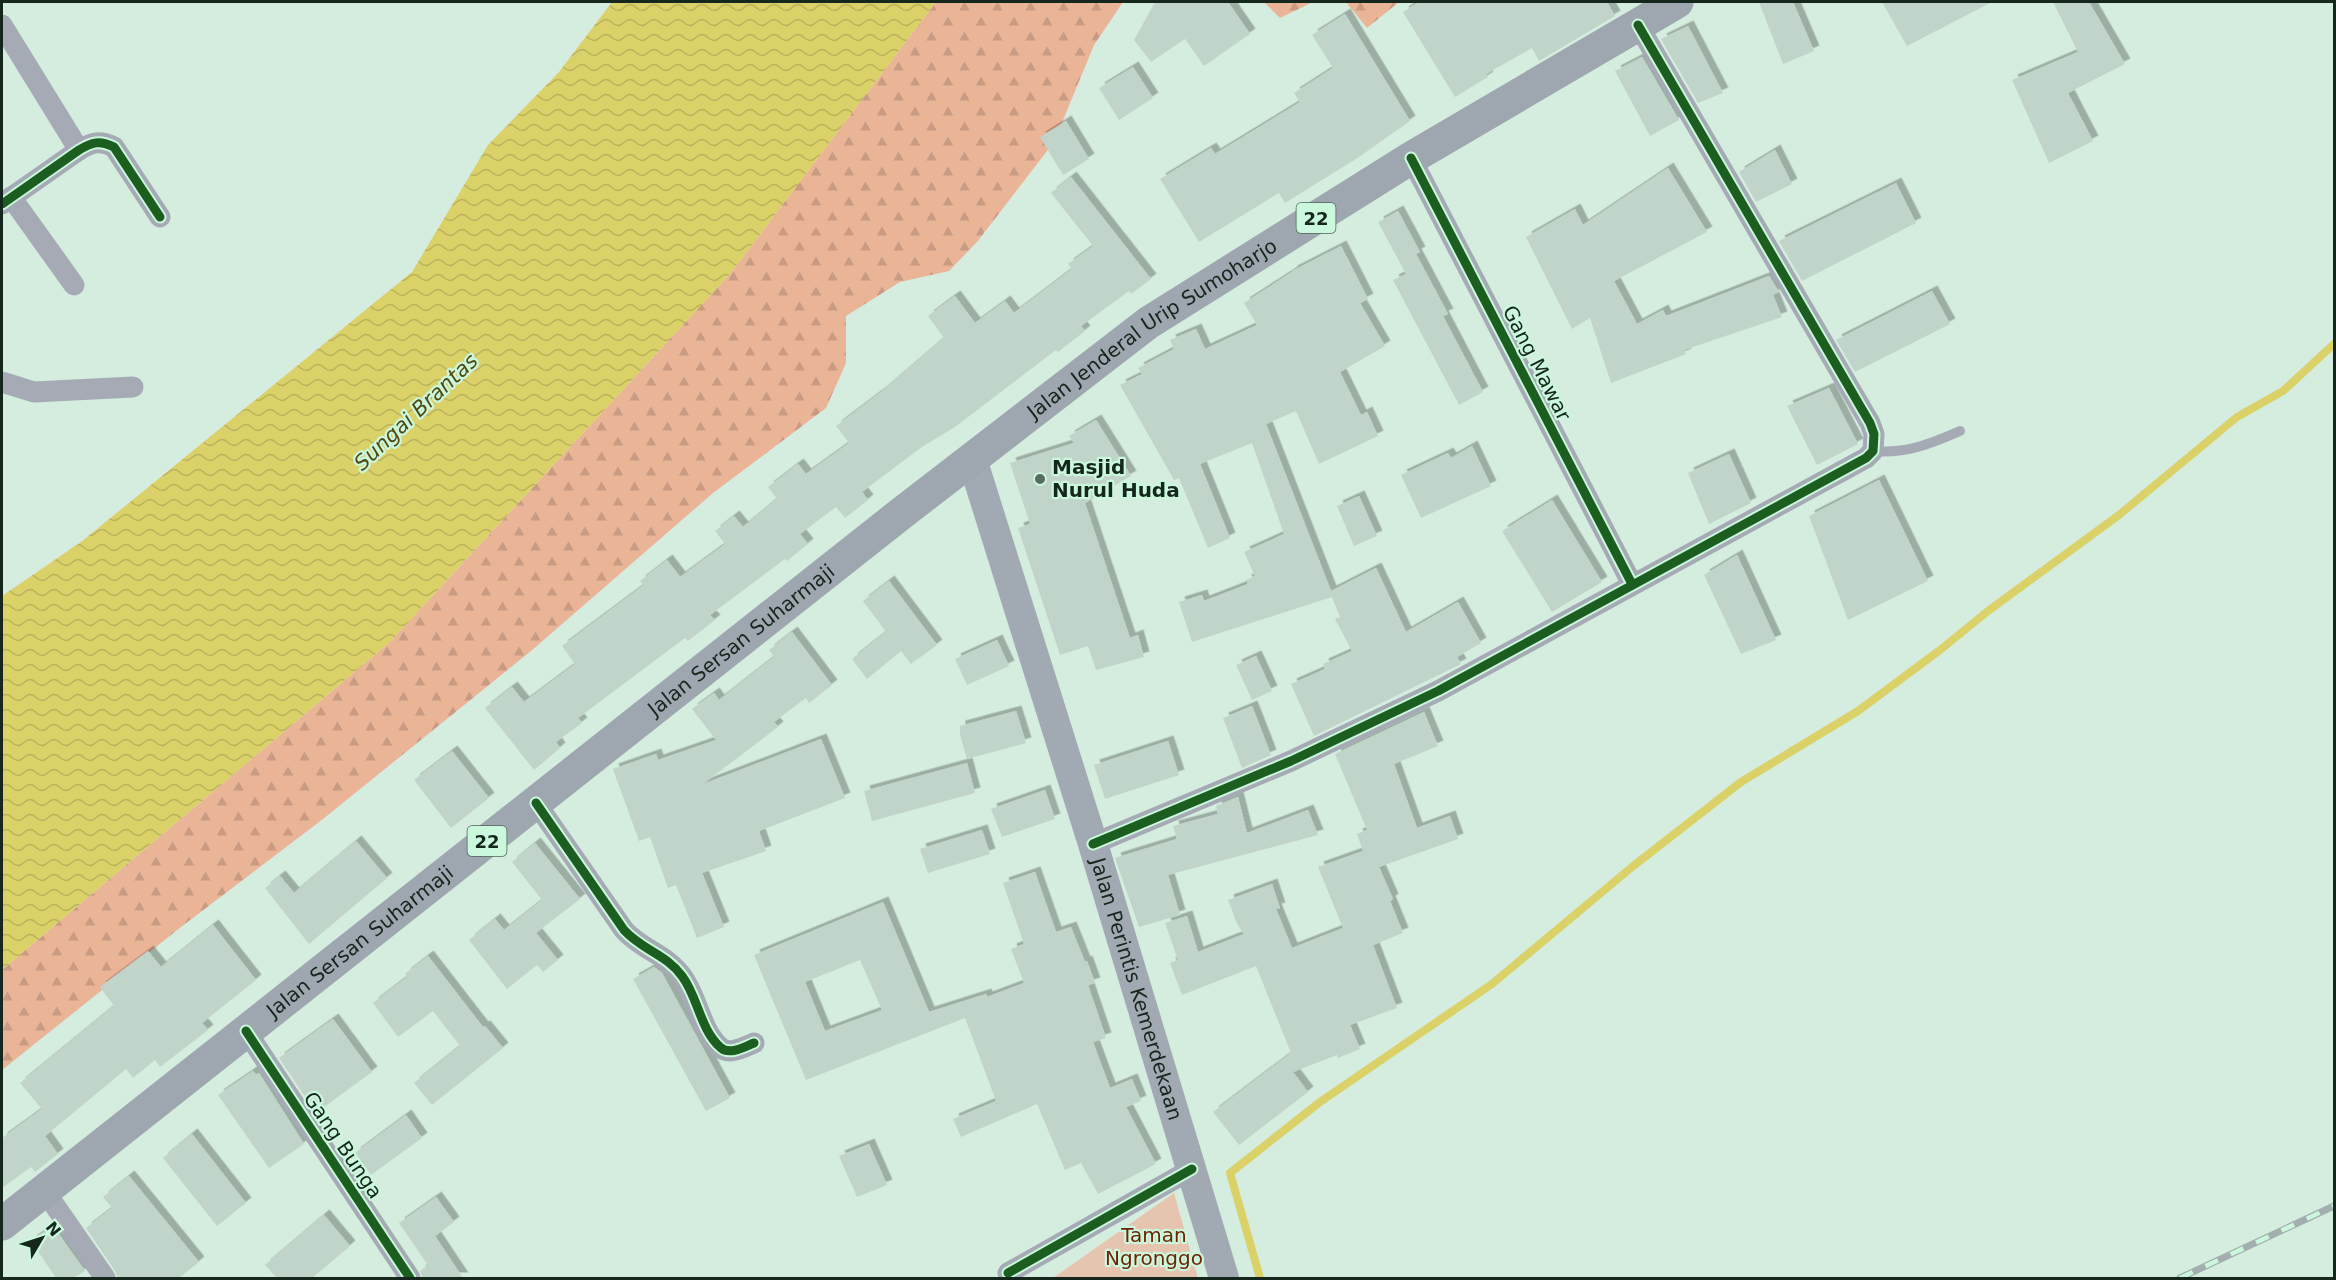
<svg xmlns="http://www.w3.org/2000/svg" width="2336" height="1280" viewBox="0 0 2336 1280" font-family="'DejaVu Sans',sans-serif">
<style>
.forest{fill:url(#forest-firs)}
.green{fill:#e6c5b0}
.water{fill:url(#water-waves)}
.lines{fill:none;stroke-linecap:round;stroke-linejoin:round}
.stream{stroke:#dad169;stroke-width:8}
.building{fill:#c1d4c9;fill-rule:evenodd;filter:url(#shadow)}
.lane{stroke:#a5aab5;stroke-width:10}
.street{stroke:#a5aab5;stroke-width:21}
.secondary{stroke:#a1a9b3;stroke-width:30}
.highway{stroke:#9ea6af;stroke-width:33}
.rail-casing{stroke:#a3aeaf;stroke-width:7}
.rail{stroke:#cbf7dd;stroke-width:4.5;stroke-dasharray:14;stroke-linecap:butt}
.cycleway-casing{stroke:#cbf7dd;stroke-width:13}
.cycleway{stroke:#1b5e20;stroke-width:9}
.poi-dot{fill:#586c61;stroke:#cbf7dd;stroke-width:2}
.labels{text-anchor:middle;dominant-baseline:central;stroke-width:4.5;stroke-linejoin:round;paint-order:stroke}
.shield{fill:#cbf7dd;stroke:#4c6557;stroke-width:1.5}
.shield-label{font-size:18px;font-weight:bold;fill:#15261d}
.street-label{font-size:20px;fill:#15261d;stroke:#cbf7dd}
.poi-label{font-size:20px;font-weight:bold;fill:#15261d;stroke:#cbf7dd;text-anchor:start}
.park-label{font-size:20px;fill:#6d2406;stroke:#cbf7dd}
.water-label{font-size:21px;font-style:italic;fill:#524911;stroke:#cbf7dd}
</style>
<defs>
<pattern id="forest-firs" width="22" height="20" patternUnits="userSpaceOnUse" patternTransform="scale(1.5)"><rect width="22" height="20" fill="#eab497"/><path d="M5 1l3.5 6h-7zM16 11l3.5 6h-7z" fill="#c89b82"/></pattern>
<pattern id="water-waves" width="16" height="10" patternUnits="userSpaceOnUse" patternTransform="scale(1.5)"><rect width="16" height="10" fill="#dad169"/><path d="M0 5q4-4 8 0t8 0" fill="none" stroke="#bab35b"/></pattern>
<filter id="shadow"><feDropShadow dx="5.5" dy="-5.5" stdDeviation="0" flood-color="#0004"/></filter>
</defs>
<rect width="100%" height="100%" fill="#d5eddf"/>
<g class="forest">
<polygon points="936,2 1123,2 1094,45 1054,142 977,242 949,271 900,282 846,316 846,363 826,408 713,493 531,651 323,819 181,927 2,1070 2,970 390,642 730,274"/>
<polygon points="1264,2 1313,2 1280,18"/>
<polygon points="1346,2 1399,2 1367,28"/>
</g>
<polygon class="green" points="1174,1193 1198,1278 1053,1278"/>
<polygon class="water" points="612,2 936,2 730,274 390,642 2,970 2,596 81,542 412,272 488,145 559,72"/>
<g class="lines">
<polyline class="stream" points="1260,1278 1230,1173 1320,1102 1492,984 1632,867 1741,782 1858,711 1940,650 1988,611 2119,515 2237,417 2283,391 2334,344"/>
</g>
<g class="building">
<polygon points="1155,2 1228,2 1250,34 1204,66 1185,39 1151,62 1134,40"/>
<polygon points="1419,2 1607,2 1615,16 1539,61 1532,48 1486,74 1488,77 1455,97 1403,12"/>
<polygon points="1759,2 1793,2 1814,51 1783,64"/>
<polygon points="1882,2 1992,2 1907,46"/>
<polygon points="2053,2 2089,2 2125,64 2068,93 2093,141 2049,163 2012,80 2078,52"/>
<polygon points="1345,14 1410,121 1359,157 1285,203 1279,193 1199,242 1160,179 1211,148 1215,154 1300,102 1294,93 1333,68 1312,35"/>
<polygon points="1688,26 1723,93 1698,103 1661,39"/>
<polygon points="1642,57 1679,120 1650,136 1615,71"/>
<polygon points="1133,67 1153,98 1119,120 1099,88"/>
<polygon points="1066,121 1089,159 1063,175 1040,137"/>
<polygon points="1775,150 1792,184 1756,202 1739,172"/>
<polygon points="1668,168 1707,232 1614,281 1637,324 1663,310 1666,316 1769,276 1779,292 1773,295 1782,317 1684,350 1686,354 1611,383 1590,318 1572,329 1526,237 1575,209 1583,225"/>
<polygon points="1071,177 1151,279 1131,294 1129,291 1081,326 1085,331 1058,352 1056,350 955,427 922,447 862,492 868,500 845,518 836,507 800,534 808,544 787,561 785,559 710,615 715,620 688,641 685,638 578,718 582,723 556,742 560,748 534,770 485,708 512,687 524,702 575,664 562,646 644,585 640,581 667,560 680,577 725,544 715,531 734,516 743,527 777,499 768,487 798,464 806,474 849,443 836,426 881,392 944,338 928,316 955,296 975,323 1005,301 1014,313 1072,269 1068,264 1093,246 1051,193"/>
<polygon points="1896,183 1916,223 1802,281 1779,241"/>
<polygon points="1398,211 1420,252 1416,254 1448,314 1443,316 1483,392 1459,405 1393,280 1406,274 1378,222"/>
<polygon points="1341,246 1368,299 1360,303 1385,346 1340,372 1361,415 1367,412 1378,436 1319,464 1296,411 1266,424 1331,591 1376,568 1406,632 1458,602 1481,643 1457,657 1461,664 1314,736 1291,684 1325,669 1323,664 1352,651 1335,619 1340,617 1332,597 1192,642 1179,602 1202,595 1204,601 1248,584 1246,580 1255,576 1244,552 1284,534 1252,443 1200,464 1230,538 1208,548 1179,478 1174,480 1120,385 1142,374 1138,368 1174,349 1170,340 1196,329 1205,349 1257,325 1244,303 1292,272 1292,271"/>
<polygon points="1932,291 1950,324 1855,372 1836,340"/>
<polygon points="1829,388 1858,444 1817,465 1787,406"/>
<polygon points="1096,420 1131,476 1085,503 1130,638 1138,635 1144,657 1096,670 1088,646 1060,655 1018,528 1030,524 1010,463 1074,443 1069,436"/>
<polygon points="1472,446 1491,486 1421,518 1401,475 1448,453 1451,458"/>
<polygon points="1729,454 1751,503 1709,524 1688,473"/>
<polygon points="1879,480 1928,581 1848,620 1809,516"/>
<polygon points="1359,496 1377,536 1354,546 1337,506"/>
<polygon points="1552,500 1602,582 1552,612 1502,531"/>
<polygon points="1737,555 1776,640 1741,654 1704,575"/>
<polygon points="889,581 937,645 911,664 901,651 867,679 852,659 886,632 863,601"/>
<polygon points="792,632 832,685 809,703 806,698 774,722 778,727 703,784 821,739 845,798 759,831 766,851 702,873 724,927 697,938 676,885 668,888 650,837 639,841 613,769 656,754 658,760 716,740 692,709 714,693 719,700 774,657 769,650"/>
<polygon points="997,640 1009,666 967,685 955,659"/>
<polygon points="1256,656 1272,691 1252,700 1236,665"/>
<polygon points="1252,706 1271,755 1242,768 1223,718"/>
<polygon points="1016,711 1026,743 967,759 960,735 960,726"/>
<polygon points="1424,712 1438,746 1394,764 1417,828 1450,816 1458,839 1379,867 1393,899 1390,901 1403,933 1373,945 1397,1008 1350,1025 1360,1049 1338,1058 1337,1055 1293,1072 1308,1092 1239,1145 1213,1112 1291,1053 1256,966 1182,995 1170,963 1178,960 1165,923 1187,916 1198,952 1244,934 1237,924 1228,900 1272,884 1280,908 1276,909 1292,948 1343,928 1318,867 1363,851 1357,834 1367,830 1335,754"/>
<polygon points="1168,741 1179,775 1105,799 1094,765"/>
<polygon points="452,751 489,798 451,828 414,780"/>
<polygon points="967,763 975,793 872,821 864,791"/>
<polygon points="1045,790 1055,819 1002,837 991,809"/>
<polygon points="1238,797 1247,833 1308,810 1318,835 1168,875 1180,915 1139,927 1115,858 1177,839 1173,826 1218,814 1216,806"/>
<polygon points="982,830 990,854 928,873 920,849"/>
<polygon points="356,841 387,878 309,944 265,888 280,876 294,893"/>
<polygon points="535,843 580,899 536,933 558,960 543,972 537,965 507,989 469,940 495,919 504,930 542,900 512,862"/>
<path d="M1035 872 1056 932 1071 927 1085 962 1087 961 1095 983 1088 985 1106 1038 1093 1042 1110 1088 1132 1079 1141 1101 1126 1107 1156 1164 1098 1194 1081 1163 1065 1170 1037 1104 961 1137 953 1119 996 1101 965 1018 806 1080 754 955 883 902 929 1012 986 994 987 997 1024 983 1011 949 1024 944 1003 883ZM860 960 882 1010 825 1031 805 982Z"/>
<polygon points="213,925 256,980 202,1023 208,1030 160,1067 155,1060 133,1078 126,1069 45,1136 58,1154 35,1172 31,1167 2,1188 2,1138 42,1109 20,1083 114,1006 100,987 148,951 161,967"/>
<polygon points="428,956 483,1027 485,1026 503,1048 432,1105 414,1083 460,1046 433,1011 398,1037 373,1003 407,977 405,974"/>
<polygon points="654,967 662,973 730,1098 706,1111 633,979"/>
<polygon points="333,1019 372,1072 316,1113 279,1058"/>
<polygon points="253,1071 256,1075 259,1073 304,1144 269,1168 218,1095"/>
<polygon points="406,1115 422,1138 371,1175 355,1153"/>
<polygon points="192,1134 246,1203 217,1226 163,1158"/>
<polygon points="869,1144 887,1185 857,1197 839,1156"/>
<polygon points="129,1176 199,1262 179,1278 118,1278 115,1271 86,1228 112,1208 103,1197"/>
<polygon points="436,1197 454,1222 435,1236 463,1278 423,1278 420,1271 428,1265 399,1223"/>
<polygon points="324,1215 350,1246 312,1278 277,1278 265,1265"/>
<polygon points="53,1226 85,1271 73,1278 56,1278 31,1241"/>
</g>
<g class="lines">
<path class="lane" d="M1873 451C1906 454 1930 444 1960 431"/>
<g class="street">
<polyline points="2,25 79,150"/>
<polyline points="1411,158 1632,584"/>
<polyline points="11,197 74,285"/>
<path d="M2 204 79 150C92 142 100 140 114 147L160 217"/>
<polyline points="2,382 34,392 133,387"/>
<path d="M536 803 624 930C642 950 666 954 682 976 698 997 700 1029 720 1047 729 1056 744 1047 754 1043"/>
<polyline points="1093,844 1291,761 1438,691 1866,458 1873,451 1874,434 1870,423 1638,25"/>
<polyline points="246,1031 410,1278"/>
<polyline points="44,1190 105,1278"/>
<polyline points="1008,1273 1192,1169"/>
</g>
<path class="secondary" id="s1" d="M972 459 1093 844 1224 1278"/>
<path class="highway" id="s2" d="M2 1224 898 516 1148 323 1411 158 1677 2"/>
<g class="rail-casing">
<polyline id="rail" points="2180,1278 2334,1206"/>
</g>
<use href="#rail" class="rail"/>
<g class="cycleway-casing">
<g id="cycleway">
<polyline points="1411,158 1632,584"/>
<path d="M2 204 79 150C92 142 100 140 114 147L160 217"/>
<path d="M536 803 624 930C642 950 666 954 682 976 698 997 700 1029 720 1047 729 1056 744 1047 754 1043"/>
<polyline points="1093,844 1291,761 1438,691 1866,458 1873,451 1874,434 1870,423 1638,25"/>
<polyline points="246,1031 410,1278"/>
<polyline points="1008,1273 1192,1169"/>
</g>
</g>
<use href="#cycleway" class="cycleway"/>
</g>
<circle class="poi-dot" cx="1040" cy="479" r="6"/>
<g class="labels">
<g class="shield">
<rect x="1296.5" y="203" width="39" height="30" rx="4.5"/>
<rect x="467.5" y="826" width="39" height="30" rx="4.5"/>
</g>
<g class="shield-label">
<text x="1316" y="218">22</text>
<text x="487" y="841">22</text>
</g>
<g class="street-label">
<text stroke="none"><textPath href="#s2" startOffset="1458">Jalan Jenderal Urip Sumoharjo</textPath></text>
<text transform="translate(1537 363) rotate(63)">Gang Mawar</text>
<text stroke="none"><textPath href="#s2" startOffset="942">Jalan Sersan Suharmaji</textPath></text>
<text stroke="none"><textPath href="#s2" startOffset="456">Jalan Sersan Suharmaji</textPath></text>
<text stroke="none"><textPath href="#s1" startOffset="555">Jalan Perintis Kemerdekaan</textPath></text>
<text transform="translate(343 1145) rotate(56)">Gang Bunga</text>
</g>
<g class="poi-label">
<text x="1052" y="467">Masjid<tspan x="1052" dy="23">Nurul Huda</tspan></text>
</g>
<g class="park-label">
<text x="1154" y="1235">Taman<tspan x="1154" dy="23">Ngronggo</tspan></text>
</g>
<g class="water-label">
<text transform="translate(416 412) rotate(-43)">Sungai Brantas</text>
</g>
</g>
<rect width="2336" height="1280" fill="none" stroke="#15261d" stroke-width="6"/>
<g transform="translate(42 1238) rotate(51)" stroke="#cbf7dd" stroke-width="4.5" paint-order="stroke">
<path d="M0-4.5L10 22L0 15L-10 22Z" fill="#15261d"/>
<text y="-9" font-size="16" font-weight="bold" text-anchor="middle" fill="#15261d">N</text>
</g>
</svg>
